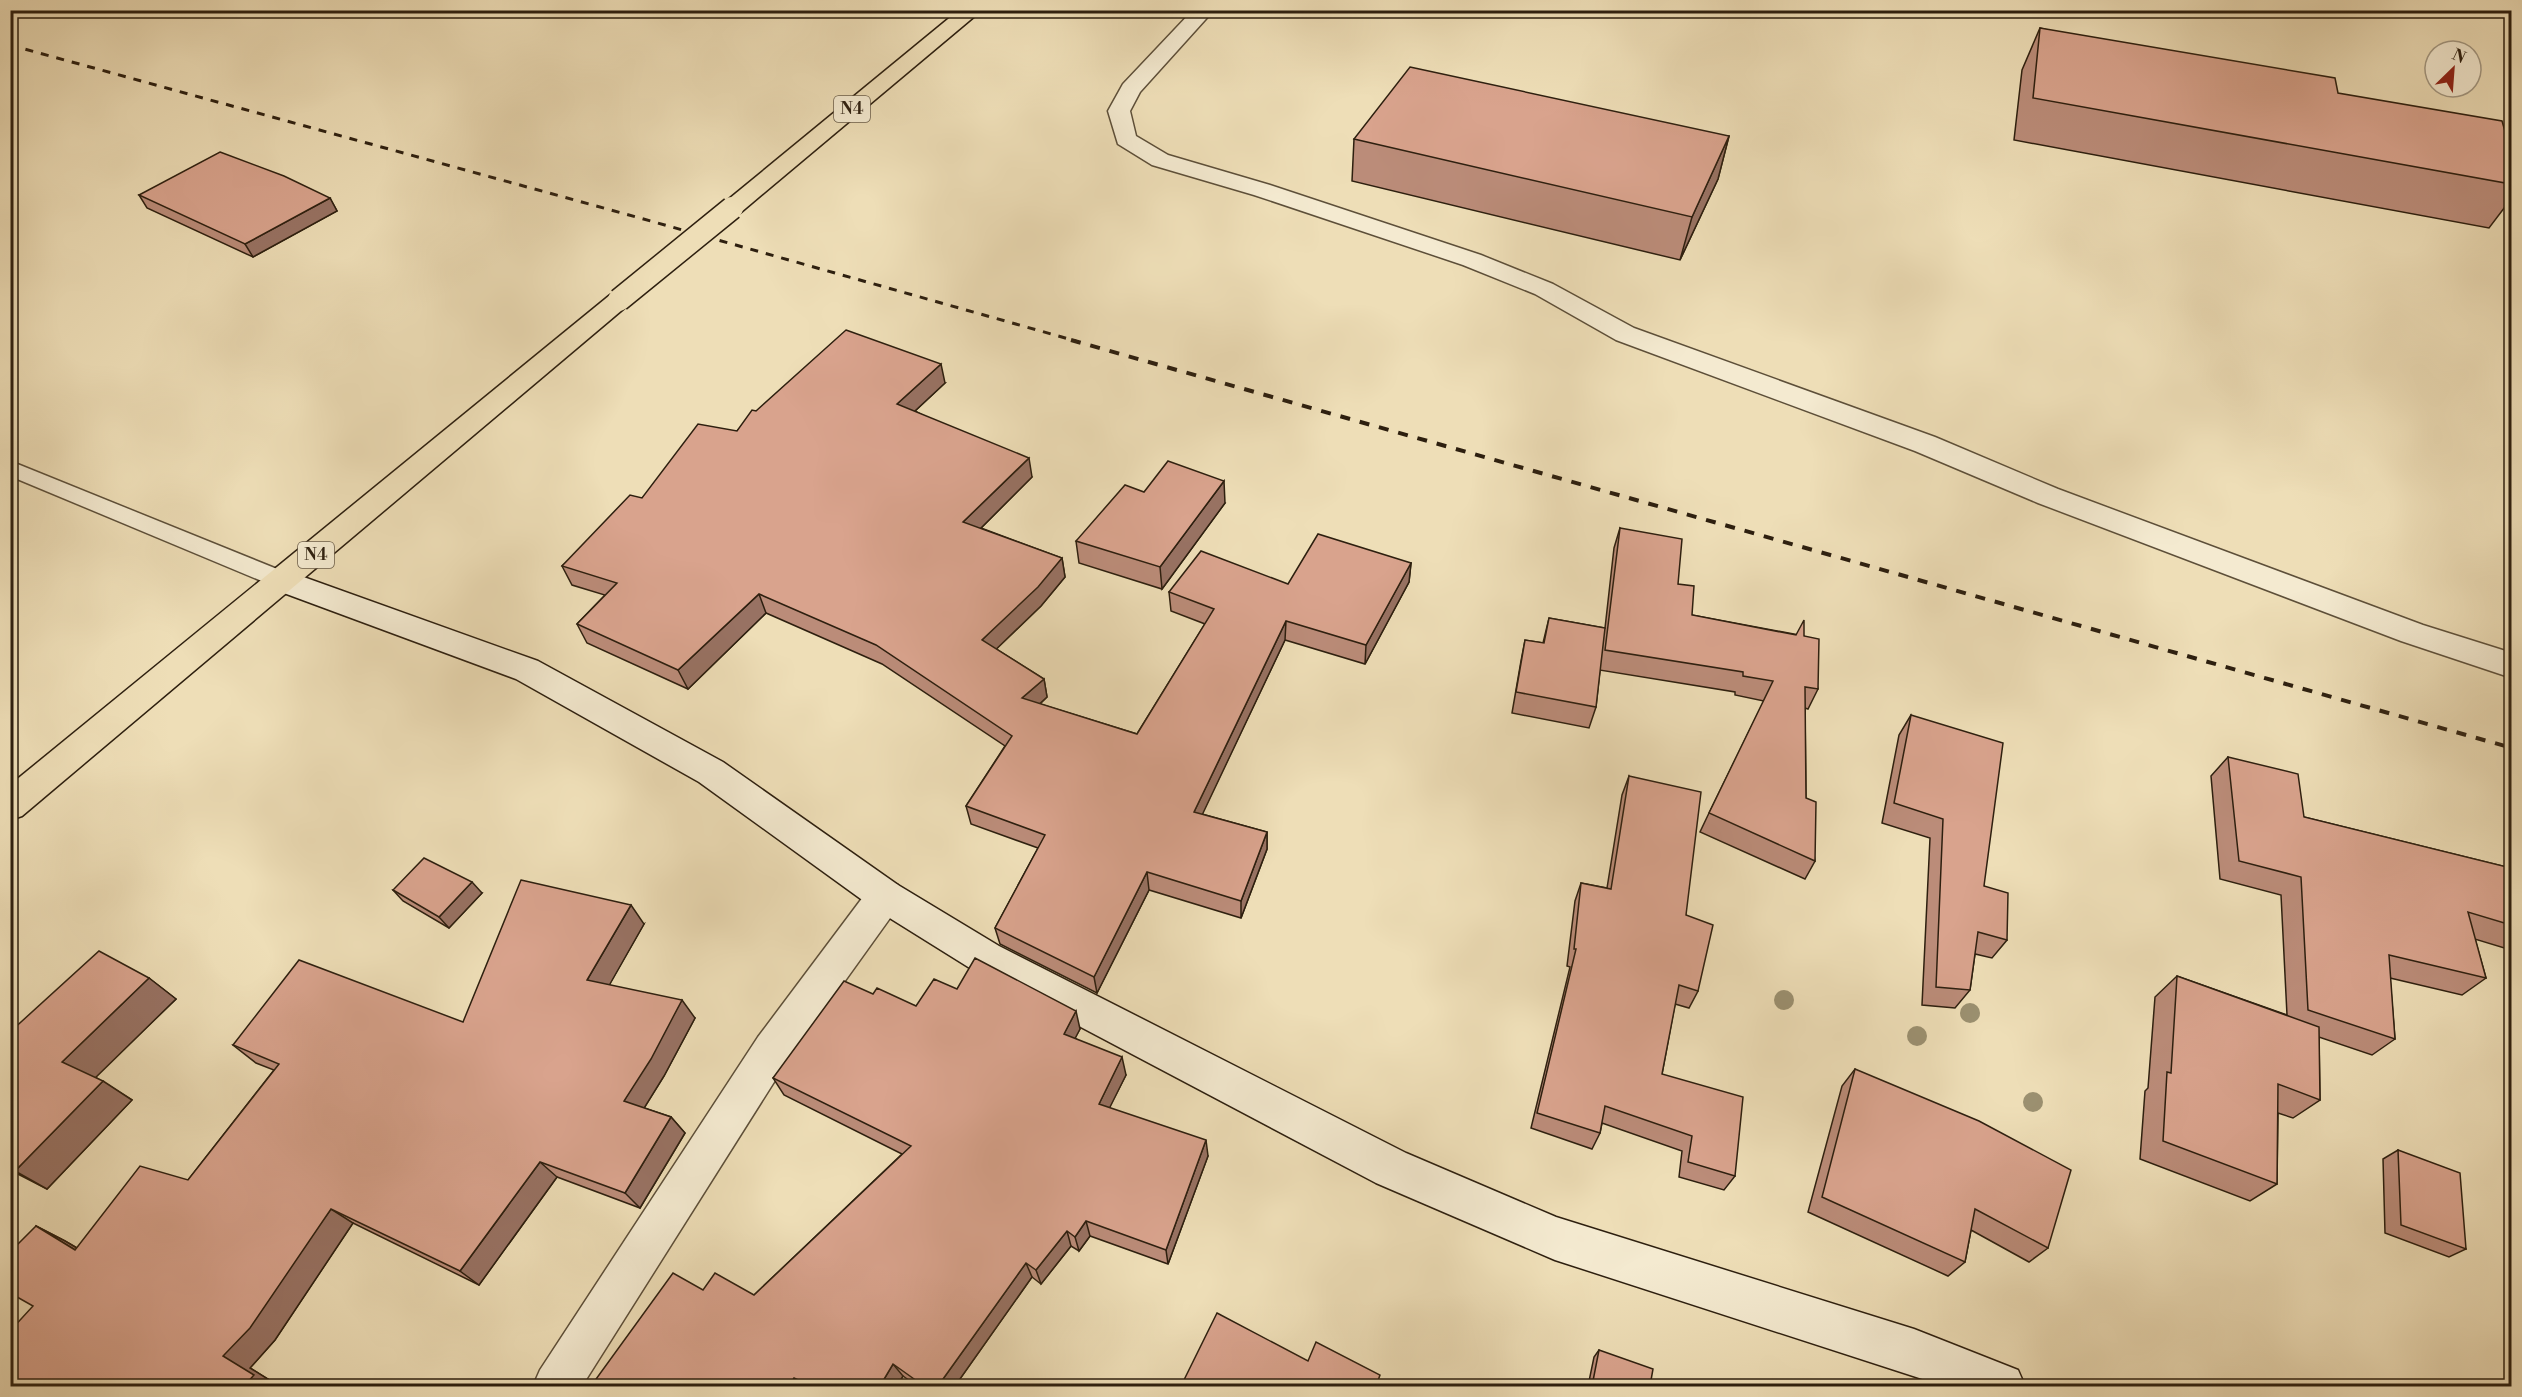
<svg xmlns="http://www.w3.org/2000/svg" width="2522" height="1397" viewBox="0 0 2522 1397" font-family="'Libre Bodoni',serif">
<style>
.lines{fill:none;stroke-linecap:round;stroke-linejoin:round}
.lane-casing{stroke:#5d4f39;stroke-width:3}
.street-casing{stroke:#5d4f39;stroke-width:3}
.secondary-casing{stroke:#2d1f0f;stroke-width:3}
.highway-casing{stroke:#2d1f0f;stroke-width:3}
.lane{fill:#f4ead0;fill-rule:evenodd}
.street{fill:#f4ead0;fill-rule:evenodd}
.secondary{fill:#f4ead0;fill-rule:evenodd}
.highway{fill:#eedeb7;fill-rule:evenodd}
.rail-far1{stroke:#2d1f0f;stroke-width:3;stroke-dasharray:8 8;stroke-linecap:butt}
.rail{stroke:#2d1f0f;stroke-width:4;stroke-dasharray:10 10;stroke-linecap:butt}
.highway-bridge-casing{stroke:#2d1f0f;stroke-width:25;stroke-linecap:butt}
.highway-bridge{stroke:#eedeb7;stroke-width:22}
.tree{fill:#9b9070}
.wall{fill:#bb8c79;stroke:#2d1f0f;stroke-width:1.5}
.shaded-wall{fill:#987263;stroke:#2d1f0f;stroke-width:1.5}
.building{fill:#d9a38d;stroke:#2d1f0f;stroke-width:1.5}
.labels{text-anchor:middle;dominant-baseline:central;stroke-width:4.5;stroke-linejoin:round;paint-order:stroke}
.shield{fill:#f4ead0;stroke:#695c49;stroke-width:1.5}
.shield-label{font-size:16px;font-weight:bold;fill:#2d1f0f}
</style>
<rect width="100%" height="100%" fill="#eedeb7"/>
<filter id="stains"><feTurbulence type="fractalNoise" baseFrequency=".00333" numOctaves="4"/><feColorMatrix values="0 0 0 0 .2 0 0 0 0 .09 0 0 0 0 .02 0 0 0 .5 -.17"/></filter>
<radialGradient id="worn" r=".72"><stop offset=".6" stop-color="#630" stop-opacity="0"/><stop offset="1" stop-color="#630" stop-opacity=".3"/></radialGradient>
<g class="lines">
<g class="lane-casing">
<polygon id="lane" points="10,461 292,575 295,581 292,587 284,589 276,587 10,476"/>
</g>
<g class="street-casing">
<g id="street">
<polygon points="1193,10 1214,10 1140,92 1130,111 1136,136 1168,155 1270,185 1481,255 1553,284 1634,328 1935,437 2058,489 2423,625 2512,653 2512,678 2401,641 2038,503 1915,451 1616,340 1535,294 1463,265 1254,195 1152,165 1118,144 1108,111 1123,84"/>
<polygon points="885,880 898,885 903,896 898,907 786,1063 582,1386 533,1386 540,1370 758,1037 872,885"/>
</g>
</g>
<g class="secondary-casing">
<polygon id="secondary" points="284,570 538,661 723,762 898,885 999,946 1406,1153 1556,1217 1914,1329 2018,1370 2025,1386 1944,1386 1555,1260 1376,1183 973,970 872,907 699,782 516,679 273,589 269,581 273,573"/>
</g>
<g class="highway-casing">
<g id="highway">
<polygon points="959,10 982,10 740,213 724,213 720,208 724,203"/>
<polygon points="619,292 628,295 632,300 628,305 22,816 10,820 10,785 610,295"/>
</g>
</g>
<use href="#lane" class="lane"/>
<use href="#street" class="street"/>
<use href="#secondary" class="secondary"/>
<use href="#highway" class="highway"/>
<polyline class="rail-far1" points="10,45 640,218 1076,341"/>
<polyline class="rail" points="1071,340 2512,748"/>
<g class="highway-bridge-casing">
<polyline id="highway-bridge" points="619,300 732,208"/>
</g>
<use href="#highway-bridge" class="highway-bridge"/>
</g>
<g class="tree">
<circle cx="1784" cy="1000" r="10"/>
<circle cx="1970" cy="1013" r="10"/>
<circle cx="1917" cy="1036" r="10"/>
<circle cx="2033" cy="1102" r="10"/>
</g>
<g class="wall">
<polygon points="2040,28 2511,152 2511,199 2489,228 2014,140 2022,70"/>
<polygon points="1729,136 1718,179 1680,260 1352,181 1354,139"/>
<polygon points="139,195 330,198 337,211 253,257 147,208"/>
<polygon points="945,383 915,411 1032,477 981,528 1062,558 1065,577 1041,606 996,649 1044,679 1047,697 1040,704 1137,734 1205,624 1171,611 1169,592 1288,584 1411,563 1409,582 1365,664 1285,640 1202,814 1267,832 1267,849 1241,918 1149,890 1097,993 1000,944 995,928 1038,848 971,824 966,806 1005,746 882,664 766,613 688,689 587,643 577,624 605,595 572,585 562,566 642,498 737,431 756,411"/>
<polygon points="1144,492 1225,503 1162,589 1079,563 1076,541"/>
<polygon points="1620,528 1678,584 1692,615 1804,636 1818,689 1808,709 1805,708 1806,798 1815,861 1805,879 1700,832 1709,813 1764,701 1735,695 1735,692 1600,670 1596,707 1589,728 1512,713 1521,661 1525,640 1543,643 1549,618 1605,628 1614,548"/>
<polygon points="1911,715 2007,940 1992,958 1975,954 1970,990 1955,1008 1922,1005 1930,838 1882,823 1899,735"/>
<polygon points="2228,757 2304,817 2511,868 2511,950 2475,939 2486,978 2462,995 2390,978 2395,1039 2372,1055 2319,1037 2320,1100 2293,1118 2278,1113 2277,1184 2250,1201 2140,1159 2145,1091 2148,1088 2155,997 2177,976 2287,1015 2281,895 2220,879 2211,776"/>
<polygon points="1629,776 1686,915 1698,991 1689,1008 1675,1004 1662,1074 1735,1176 1724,1190 1679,1177 1682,1151 1602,1123 1600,1133 1592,1149 1531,1128 1570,967 1567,966 1575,901 1581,883 1607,888 1622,795"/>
<polygon points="393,890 482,893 449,928 403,901"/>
<polygon points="644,924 609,985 695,1018 664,1076 644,1108 671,1117 685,1133 640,1208 557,1177 479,1285 353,1223 275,1340 250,1368 279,1386 10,1386 33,1306 36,1226 65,1241 77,1248 188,1180 274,1070 256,1063 233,1045 463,1022"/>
<polygon points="149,978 176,999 95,1077 132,1100 47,1189 10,1170 10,1032"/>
<polygon points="957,989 1080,1029 1075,1038 1126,1075 1109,1108 1208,1156 1168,1264 1090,1236 1079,1251 1071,1246 1041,1284 1032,1277 955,1386 917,1386 903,1376 897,1386 591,1386 703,1290 754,1295 902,1154 784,1095 773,1078 873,994 916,1006"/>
<polygon points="1855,1069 2048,1248 2029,1262 1971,1230 1965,1262 1948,1276 1808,1212 1842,1086"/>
<polygon points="2398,1150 2466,1249 2449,1257 2385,1233 2383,1159"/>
<polygon points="1599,1350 1650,1386 1588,1386 1594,1357"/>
</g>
<g class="shaded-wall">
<polygon points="1729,136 1718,179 1680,260 1692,217"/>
<polygon points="330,198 337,211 253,257 245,244"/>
<polygon points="941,364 945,383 902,423 897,404"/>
<polygon points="1029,458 1032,477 968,541 963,522"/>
<polygon points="1224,481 1225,503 1162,589 1160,567"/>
<polygon points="1062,558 1065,577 1041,606 986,659 982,640"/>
<polygon points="1411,563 1409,582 1365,664 1366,645"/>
<polygon points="759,594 766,613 688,689 678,670"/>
<polygon points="1286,621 1285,640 1195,830 1194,812"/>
<polygon points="1044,679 1047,697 1025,717 1022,698"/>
<polygon points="1267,832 1267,849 1241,918 1241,901"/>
<polygon points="1147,872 1149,890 1097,993 1094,977"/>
<polygon points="472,882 482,893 449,928 439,917"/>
<polygon points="631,905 644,924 602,998 587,980"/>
<polygon points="149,978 176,999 92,1081 62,1062"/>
<polygon points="682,1000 695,1018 664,1076 638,1118 624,1101"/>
<polygon points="1076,1011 1080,1029 1068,1052 1064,1034"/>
<polygon points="1122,1057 1126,1075 1103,1121 1099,1104"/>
<polygon points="103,1081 132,1100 47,1189 15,1171"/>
<polygon points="671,1117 685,1133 640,1208 625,1193"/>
<polygon points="1206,1140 1208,1156 1168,1264 1166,1250"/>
<polygon points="540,1162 557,1177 479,1285 460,1271"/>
<polygon points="331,1209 353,1223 275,1340 250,1368 279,1386 247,1386 223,1356"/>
<polygon points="1086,1221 1090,1236 1079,1251 1075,1237"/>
<polygon points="36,1226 65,1241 104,1264 75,1250"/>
<polygon points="1067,1231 1071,1246 1041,1284 1036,1270"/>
<polygon points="1026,1263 1032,1277 955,1386 938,1386"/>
<polygon points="893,1364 903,1376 897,1386 880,1386"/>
<polygon points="794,1378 803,1386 789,1386"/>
</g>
<g class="building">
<polygon points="2040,28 2335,78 2338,93 2502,121 2511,152 2511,184 2033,98"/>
<polygon points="1410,67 1729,136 1692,217 1354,139"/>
<polygon points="220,152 284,176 330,198 245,244 139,195"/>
<polygon points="846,330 941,364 897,404 1029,458 963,522 1062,558 1038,587 982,640 1044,679 1022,698 1137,734 1214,609 1169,592 1201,551 1288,584 1318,534 1411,563 1366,645 1286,621 1194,812 1267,832 1241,901 1147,872 1094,977 995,928 1045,835 966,806 1012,736 876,645 759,594 678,670 577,624 617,583 562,566 630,495 642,498 698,424 737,431 752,410 756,411"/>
<polygon points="1168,461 1224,481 1160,567 1076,541 1125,485 1144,492"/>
<polygon points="1620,528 1682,539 1678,584 1694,586 1692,615 1796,635 1804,620 1804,636 1819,639 1818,689 1805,687 1806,798 1816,802 1815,861 1709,813 1773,681 1743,676 1743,672 1605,650"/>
<polygon points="1549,618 1605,628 1596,707 1516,692 1525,640 1544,643"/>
<polygon points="1911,715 2003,743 1984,886 2008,893 2007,940 1978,932 1970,990 1936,987 1943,819 1894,803"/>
<polygon points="2228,757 2298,774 2304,817 2511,868 2511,925 2468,912 2486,978 2389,955 2395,1039 2308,1010 2301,877 2239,861"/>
<polygon points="1629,776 1701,792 1686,915 1713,925 1698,991 1679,985 1662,1074 1743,1097 1735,1176 1688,1162 1692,1136 1605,1106 1600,1133 1537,1113 1576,949 1574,949 1581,883 1611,889"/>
<polygon points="424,858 472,882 439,917 393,890"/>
<polygon points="521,880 631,905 587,980 682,1000 651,1059 624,1101 671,1117 625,1193 540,1162 460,1271 331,1209 250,1328 223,1356 254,1375 245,1385 247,1386 10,1386 10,1331 33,1306 10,1293 10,1252 36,1226 75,1250 140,1166 188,1180 279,1064 233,1045 299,960 463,1022"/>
<polygon points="99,951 149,978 62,1062 103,1081 15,1171 10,1169 10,1032"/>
<polygon points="975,958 1076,1011 1064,1034 1122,1057 1099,1104 1206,1140 1166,1250 1086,1221 1075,1237 1067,1231 1036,1270 1026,1263 938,1386 924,1386 893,1364 880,1386 811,1386 794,1378 789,1386 591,1386 673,1273 703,1290 715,1273 754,1295 911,1146 773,1078 844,981 873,994 877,988 916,1006 934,979 957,989"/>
<polygon points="2177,976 2319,1027 2320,1100 2278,1084 2277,1184 2163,1141 2167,1072 2171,1073"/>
<polygon points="1855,1069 1979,1121 2071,1170 2048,1248 1975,1209 1965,1262 1822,1197"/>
<polygon points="2398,1150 2460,1173 2466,1249 2401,1225"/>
<polygon points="1217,1313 1308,1361 1316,1342 1380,1375 1376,1386 1181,1386"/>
<polygon points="1599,1350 1653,1369 1650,1386 1592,1386"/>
</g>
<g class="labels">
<g class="shield">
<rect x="834" y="96" width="36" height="26" rx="4.5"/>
<rect x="298" y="542" width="36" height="26" rx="4.5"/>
</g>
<g class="shield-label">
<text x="852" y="109">N4</text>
<text x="316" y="555">N4</text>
</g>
</g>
<rect width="2522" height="1397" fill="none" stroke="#eedeb7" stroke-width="36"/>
<rect x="12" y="12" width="2498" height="1373" fill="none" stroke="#2d1f0f" stroke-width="3"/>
<rect x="18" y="18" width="2486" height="1361" fill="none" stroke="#2d1f0f" stroke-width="1.5"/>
<g transform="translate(2453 69) rotate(25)"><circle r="28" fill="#f4ead0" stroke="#a49983" stroke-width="1.5"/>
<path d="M0-4.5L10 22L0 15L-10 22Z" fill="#8f2418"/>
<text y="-9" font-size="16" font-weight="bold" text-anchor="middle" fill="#2d1f0f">N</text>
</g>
<rect width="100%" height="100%" filter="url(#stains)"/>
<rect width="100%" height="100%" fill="url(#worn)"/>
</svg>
